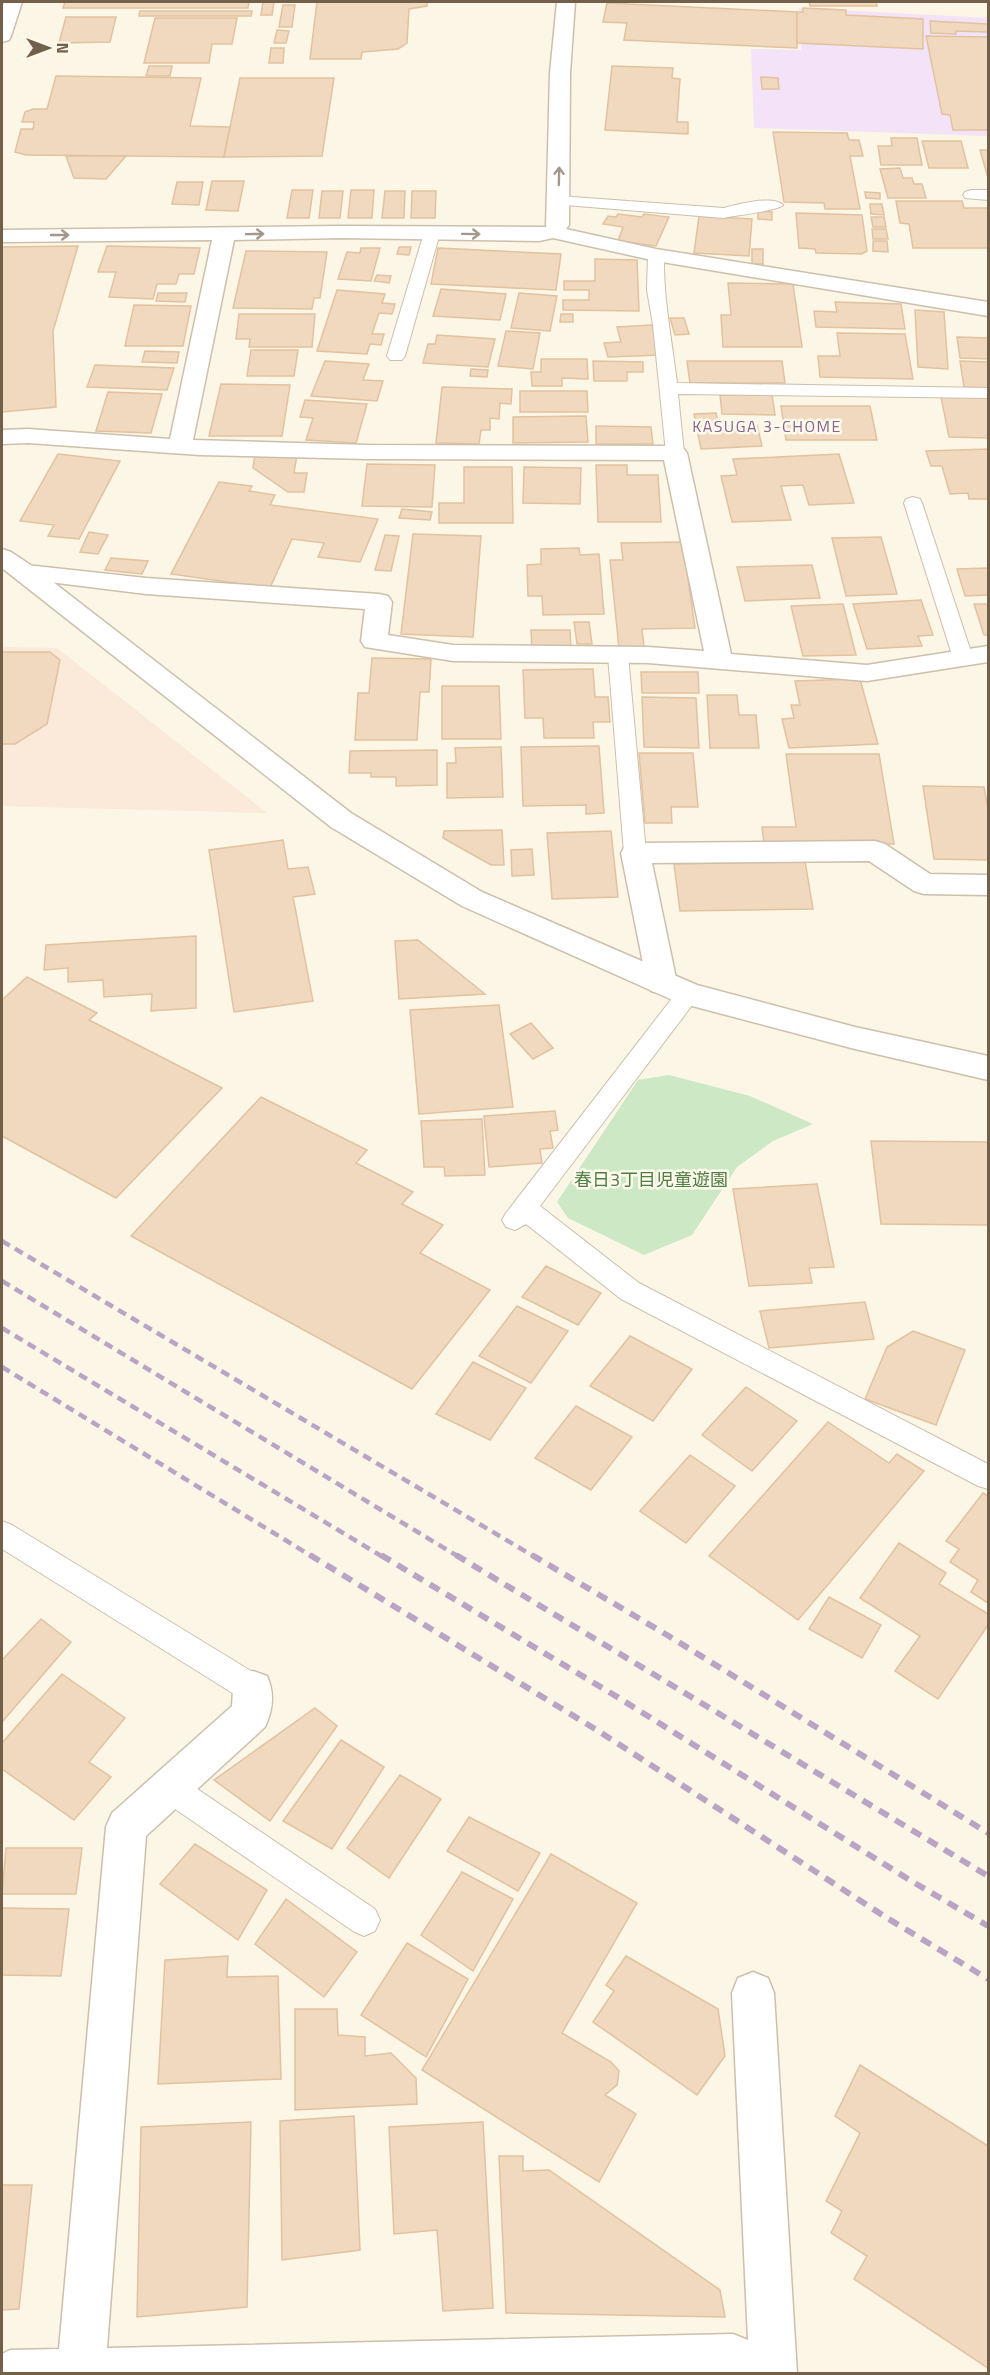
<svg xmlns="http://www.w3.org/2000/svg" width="990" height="2375" viewBox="0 0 990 2375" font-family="'Titillium Web','Noto Sans JP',sans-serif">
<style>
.commercial{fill:#fbe9d9}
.education{fill:#f3e2f8}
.green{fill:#cde8c4}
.building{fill:#f0d9be;stroke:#e2c29f;stroke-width:1.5}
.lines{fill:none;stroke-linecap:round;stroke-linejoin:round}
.service-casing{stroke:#cdbfac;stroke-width:2}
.minor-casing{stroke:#cdbfac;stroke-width:3}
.tertiary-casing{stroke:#cdbfac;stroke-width:3}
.service{fill:#fff;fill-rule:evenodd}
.minor{fill:#fff;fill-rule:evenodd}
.tertiary{fill:#fff;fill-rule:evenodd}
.rail-far1{stroke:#baa4c5;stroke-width:4.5;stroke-dasharray:9 6;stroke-linecap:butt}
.rail{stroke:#baa4c5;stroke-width:6;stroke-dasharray:11 8;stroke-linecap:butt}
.oneway{stroke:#a4988a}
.labels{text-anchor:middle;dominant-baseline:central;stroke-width:5;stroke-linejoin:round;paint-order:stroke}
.far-neighbourhood-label{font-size:16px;letter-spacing:1.5px;fill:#886390;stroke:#fefaeb}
.park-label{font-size:18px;fill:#4f7e46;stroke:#fefaeb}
</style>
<rect width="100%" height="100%" fill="#fbf6e5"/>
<polygon class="commercial" points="2,647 57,648 267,813 2,806"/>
<polygon class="education" points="799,8 988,18 988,136 754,128 751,49 801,50"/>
<polygon class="green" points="669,1075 750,1096 813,1124 773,1141 737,1167 692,1235 644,1255 568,1218 557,1202 638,1080"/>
<g class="building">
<polygon points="65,2 249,2 248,8 63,8"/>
<polygon points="263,2 274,2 272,15 261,15"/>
<polygon points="317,2 427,2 427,6 409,9 407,43 398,49 362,52 361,59 310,59"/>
<polygon points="809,2 876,2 877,6 810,6"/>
<polygon points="607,3 797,12 797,48 624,40 627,23 603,22"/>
<polygon points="283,5 295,5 292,27 279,27"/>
<polygon points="803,8 846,10 846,15 923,19 923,49 797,43 797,12 803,12"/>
<polygon points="140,11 252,11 251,16 139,16"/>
<polygon points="66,17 116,17 110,42 59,43"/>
<polygon points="155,18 237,18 232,44 212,44 209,63 144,63"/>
<polygon points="930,21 988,24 988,32 956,31 956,34 931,33"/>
<polygon points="277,30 289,31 286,43 274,43"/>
<polygon points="926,36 988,37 988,130 953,130 950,115 942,114"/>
<polygon points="271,48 284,48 283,63 269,63"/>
<polygon points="149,66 172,66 170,76 146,76"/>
<polygon points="612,66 673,68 672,78 680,79 677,122 688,122 688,134 605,130"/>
<polygon points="56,76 201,78 190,126 230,127 224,157 26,155 15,152 21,129 33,129 34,122 22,122 25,112 33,109 47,109"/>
<polygon points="761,77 778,78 779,89 762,89"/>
<polygon points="240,78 334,78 322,156 224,157"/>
<polygon points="773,132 847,133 849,140 859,140 863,156 850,156 860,209 825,209 824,203 784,202"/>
<polygon points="891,138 917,138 922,165 881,165 878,146 892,146"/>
<polygon points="922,141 961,141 968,168 929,168"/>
<polygon points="980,150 988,150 988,178"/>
<polygon points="66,156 126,156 106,179 74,178"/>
<polygon points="900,168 903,178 912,178 914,184 922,184 926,198 888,198 880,169"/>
<polygon points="212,181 244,181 238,211 206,210"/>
<polygon points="177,182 203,182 199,205 172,204"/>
<polygon points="292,190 313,190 309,218 287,218"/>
<polygon points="351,190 374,190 372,218 348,218"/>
<polygon points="322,191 343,191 340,218 319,218"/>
<polygon points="385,191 405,191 404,218 382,218"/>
<polygon points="412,191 436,191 435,218 411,218"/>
<polygon points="865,192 880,193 880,199 866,198"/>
<polygon points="896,201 962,201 964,208 988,208 988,248 913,248 909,224 900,223"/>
<polygon points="870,204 882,204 884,215 871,214"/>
<polygon points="758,211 772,212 772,220 758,219"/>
<polygon points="796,213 862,215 867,251 862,254 816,253 815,249 799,248"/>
<polygon points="618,214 642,217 644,214 669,217 656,246 618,241 623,227 603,224 608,216 616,217"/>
<polygon points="699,216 752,219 749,256 694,253"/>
<polygon points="871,217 884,217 886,227 873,227"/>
<polygon points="872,229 886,229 888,239 873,239"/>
<polygon points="873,241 887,241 888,252 873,251"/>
<polygon points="78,246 53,331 56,407 2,412 2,247"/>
<polygon points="107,246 200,248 194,274 179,274 176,284 157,284 153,299 109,297 116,272 98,272"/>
<polygon points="399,247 411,247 409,255 397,254"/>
<polygon points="361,248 380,248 371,281 338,279 347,252 360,253"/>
<polygon points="438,248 561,254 556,290 431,284"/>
<rect x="752" y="249" width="11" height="15"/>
<polygon points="246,251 327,252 320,298 314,298 312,309 233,308"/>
<polygon points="595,259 637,260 639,311 563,310 563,300 589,300 589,290 564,290 564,281 595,281"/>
<polygon points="377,275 391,276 389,283 374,281"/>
<polygon points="728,283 793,284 802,347 723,347 721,315 731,315"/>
<polygon points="441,289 506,294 500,320 433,316"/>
<polygon points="337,290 385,294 382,303 395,304 392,314 379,313 372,334 384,334 381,345 370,344 367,354 317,351"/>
<polygon points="158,293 187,293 185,302 156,301"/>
<polygon points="519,293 557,296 550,331 511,328"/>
<polygon points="835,302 901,304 905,329 816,327 814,311 837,312"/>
<polygon points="134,305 191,306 183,346 125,346"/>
<polygon points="915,310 944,312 948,369 918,367"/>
<polygon points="239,314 315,314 312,347 249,347 250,339 236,339"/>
<polygon points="561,314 573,314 573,322 560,322"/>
<polygon points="670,318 684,318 689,334 675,335"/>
<polygon points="652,325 660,355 608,357 604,343 621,342 617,327"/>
<polygon points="506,331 540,333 533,369 498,366"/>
<polygon points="837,333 905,334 913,379 820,377 818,356 840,356"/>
<polygon points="437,335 495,339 488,367 423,363 428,344 435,344"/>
<polygon points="957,337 988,338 988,359 960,358"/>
<polygon points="251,350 298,350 294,376 247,376"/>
<polygon points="145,351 179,352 177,363 142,362"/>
<polygon points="541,359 587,359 588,379 562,378 562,386 532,386 531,372 541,372"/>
<polygon points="325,361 369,364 363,380 383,381 377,401 311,396"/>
<polygon points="593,361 643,362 643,372 627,372 627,381 594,381"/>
<polygon points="687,361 782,361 785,383 690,383"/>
<polygon points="960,361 988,362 988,388 964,387"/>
<polygon points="95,365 174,368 167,390 87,387"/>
<polygon points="471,369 488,370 487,377 470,376"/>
<polygon points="221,384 290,385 282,436 209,436"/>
<polygon points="442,387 512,389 511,404 500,403 499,419 490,418 490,430 481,430 479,444 436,443"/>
<polygon points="520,391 587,391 588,412 520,412"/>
<polygon points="108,392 162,394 151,433 96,431"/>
<polygon points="720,395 772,395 775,415 722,414"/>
<polygon points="941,397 988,397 988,438 949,437"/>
<polygon points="305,400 367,404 356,443 306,440 313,418 300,417"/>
<polygon points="781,406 870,406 877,440 786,440"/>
<polygon points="716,413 719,426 757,425 762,446 701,449 694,414"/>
<polygon points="586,416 588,442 513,443 513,417"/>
<polygon points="596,426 651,427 653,444 596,444"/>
<polygon points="988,449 988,499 969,499 968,493 950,494 942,466 931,466 926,451"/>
<polygon points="58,454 120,461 79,539 48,536 54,525 20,521"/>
<polygon points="839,454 854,503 809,505 803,485 781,486 791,520 732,522 721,476 737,475 733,459"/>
<polygon points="255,455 297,455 294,473 307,473 304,492 288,492 253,468"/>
<polygon points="367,464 435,465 432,507 362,506"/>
<polygon points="596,465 627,465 627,475 658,475 661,522 598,522"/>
<polygon points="464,467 512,467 513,523 439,523 439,503 464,503"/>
<polygon points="524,467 581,468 580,504 523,503"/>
<polygon points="219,482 252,486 249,491 275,495 270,505 378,519 360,562 318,557 324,543 292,539 270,588 171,574"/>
<polygon points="402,509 432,512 430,520 399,518"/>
<polygon points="89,532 108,535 98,554 80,552"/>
<polygon points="413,534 481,536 473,637 401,634"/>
<polygon points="385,535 399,536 391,571 375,570"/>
<polygon points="881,537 897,594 846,596 832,538"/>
<polygon points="683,542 695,628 642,629 644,647 619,648 610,560 623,560 621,543"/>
<polygon points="579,548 580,555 599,554 604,614 543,615 542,596 528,596 527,565 541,564 541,549"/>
<polygon points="111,558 148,561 142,574 105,570"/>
<polygon points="812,565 820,598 745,601 737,567"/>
<polygon points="988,568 988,595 965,596 957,569"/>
<polygon points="921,600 933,635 918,636 922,646 867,649 853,604"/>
<polygon points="843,604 856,655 803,656 791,606"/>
<polygon points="974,604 988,604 988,635 984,635"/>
<polygon points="574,622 589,622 592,644 577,644"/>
<polygon points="531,630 570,630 571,649 532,650"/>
<polygon points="2,652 50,652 60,660 47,724 15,744 2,744"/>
<polygon points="372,658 431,659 429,692 420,692 417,740 355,740 358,693 369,693"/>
<polygon points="593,669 595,697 608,697 610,722 593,722 594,738 544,738 543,718 525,718 523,670"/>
<polygon points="641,672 698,672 699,693 642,693"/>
<polygon points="860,679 878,744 789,748 782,719 794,718 791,705 800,705 795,681"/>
<polygon points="442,686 499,686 501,739 442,739"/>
<polygon points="707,695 737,695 739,715 756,715 759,748 710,748"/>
<polygon points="642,697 696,698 699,748 644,747"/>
<polygon points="599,746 604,813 586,814 586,805 523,806 521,747"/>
<polygon points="501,747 503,797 447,798 447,763 456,763 455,748"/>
<polygon points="437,750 437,785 396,786 396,777 371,777 371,773 349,773 350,751"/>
<polygon points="639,753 693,753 698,807 671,807 672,823 645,823"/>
<polygon points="786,754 879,754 894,844 764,844 762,827 796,827"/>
<polygon points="923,786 984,787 988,809 988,860 934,859"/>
<polygon points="502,830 504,865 491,865 443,838 444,831"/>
<polygon points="611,831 618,897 552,899 547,833"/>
<polygon points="283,840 288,869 308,867 315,894 293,897 313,1001 234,1012 209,850"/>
<polygon points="532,849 534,875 512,876 511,850"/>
<polygon points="805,861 813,909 680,911 674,864"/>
<polygon points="196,936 196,1008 151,1011 152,994 104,997 103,980 68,982 68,968 44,970 46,945"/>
<polygon points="418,940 485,994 399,999 395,941"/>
<polygon points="27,977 97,1013 89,1020 222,1088 116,1198 2,1136 2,1000"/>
<polygon points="499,1005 513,1107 419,1114 410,1010"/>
<polygon points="531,1023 553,1048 533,1059 510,1034"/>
<polygon points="261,1097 367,1150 356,1163 413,1192 402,1204 443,1225 420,1253 490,1290 412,1389 131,1236"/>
<polygon points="555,1111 558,1130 550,1131 553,1148 540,1149 542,1163 489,1167 484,1116"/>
<polygon points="482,1119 485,1175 445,1176 444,1167 424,1167 421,1121"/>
<polygon points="871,1141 988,1142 988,1225 881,1224"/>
<polygon points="817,1184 834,1267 809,1268 812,1283 749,1286 733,1189"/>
<polygon points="546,1266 601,1293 578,1325 522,1297"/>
<polygon points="865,1302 874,1339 769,1348 760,1311"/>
<polygon points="517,1306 568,1331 531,1383 479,1356"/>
<polygon points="913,1331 965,1350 936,1425 865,1399 887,1347"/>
<polygon points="630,1336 692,1369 653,1421 590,1386"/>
<polygon points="473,1362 526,1388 490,1440 436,1414"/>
<polygon points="746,1387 797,1421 752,1471 702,1435"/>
<polygon points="576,1406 632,1437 591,1490 535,1458"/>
<polygon points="828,1422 889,1463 897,1454 924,1471 798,1620 709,1556"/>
<polygon points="690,1455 735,1486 686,1543 640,1511"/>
<polygon points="983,1493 988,1496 988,1603 971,1592 978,1580 950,1562 959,1549 946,1541"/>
<polygon points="899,1543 946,1573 939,1584 988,1614 988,1625 938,1699 895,1671 920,1636 860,1598"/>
<polygon points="829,1597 881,1625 862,1658 809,1629"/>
<polygon points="41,1619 71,1642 2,1722 2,1660"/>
<polygon points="62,1674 125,1718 89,1762 111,1777 74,1820 2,1769 2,1743"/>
<polygon points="315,1708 337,1726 270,1821 214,1780"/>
<polygon points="341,1740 384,1767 332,1849 283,1821"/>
<polygon points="400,1775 441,1799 389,1878 347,1848"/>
<polygon points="469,1817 540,1853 518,1891 447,1851"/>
<polygon points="195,1844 267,1890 238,1940 160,1884"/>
<polygon points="6,1848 82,1848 76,1894 2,1894"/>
<polygon points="551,1854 637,1903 562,2033 611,2062 619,2071 617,2085 605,2095 636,2114 599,2182 422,2070"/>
<polygon points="462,1872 513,1899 473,1971 421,1935"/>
<polygon points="286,1899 357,1952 324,1997 255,1944"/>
<polygon points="2,1908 69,1909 61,1976 2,1975"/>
<polygon points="407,1943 468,1979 426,2057 361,2015"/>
<polygon points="228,1956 227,1977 278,1976 281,2079 158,2084 165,1960"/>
<polygon points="626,1956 718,2009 725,2056 697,2095 593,2022 614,1991 606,1985"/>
<polygon points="295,2009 337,2009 338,2035 365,2037 365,2056 391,2053 416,2078 417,2104 295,2110"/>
<polygon points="860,2065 988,2146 988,2368 854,2279 867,2256 831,2233 842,2211 826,2201 860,2133 835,2116"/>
<polygon points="354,2116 360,2250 282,2260 280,2121"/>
<polygon points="251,2122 247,2307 137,2317 141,2127"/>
<polygon points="483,2122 493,2308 443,2311 437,2230 394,2234 389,2127"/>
<polygon points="499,2156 523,2156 523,2171 549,2170 720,2290 725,2317 506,2313"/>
<polygon points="2,2185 32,2185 19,2309 2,2310"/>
</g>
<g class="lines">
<g class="service-casing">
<g id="service">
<polygon points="971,190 988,190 988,200 965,198 963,195 965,192"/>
<path d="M559 196 724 208C737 204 774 195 783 205 778 211 736 215 724 218L553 204 551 201Z"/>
<polygon points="432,228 440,233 405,356 402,360 390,360 387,356 424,233"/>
<path d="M656 250 664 255C663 298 672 340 677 383L988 388V398L678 394 684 453 682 457H668L666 453 653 325 647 290 648 255Z"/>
<polygon points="913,497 920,499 922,503 973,658 970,663 963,664 956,663 953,658 904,503 906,499"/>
<polygon points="618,649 625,651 628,655 646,853 643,858 635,861 627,858 624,853 608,655 611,651"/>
<polygon points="688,985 696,988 700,994 696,1000 540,1206 639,1283 988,1464 988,1489 978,1486 621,1299 526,1224 515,1230 506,1227 502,1220 506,1213 680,988"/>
<polygon points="2,1521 12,1525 264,1679 268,1689 264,1699 253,1703 242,1699 2,1549"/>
<polygon points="170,1773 181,1778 375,1909 380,1920 375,1931 364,1936 353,1931 159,1798 154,1788 159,1778"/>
</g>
</g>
<g class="minor-casing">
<g id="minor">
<polygon points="557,2 575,2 570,73 569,225 566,229 656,249 988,302 988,316 656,261 553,238 539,241 341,238 234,240 193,440 368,445 675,446 683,448 687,453 731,654 867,665 988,646 988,662 867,681 648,663 453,661 365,647 361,641 365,609 146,594 17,578 13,573 17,568 26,565 146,578 379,594 388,596 392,602 388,635 453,645 648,647 704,651 664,460 368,459 200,455 28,443 2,444 2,430 28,429 170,439 212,240 2,242 2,230 341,226 546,227 550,73"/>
<polygon points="875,841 885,844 930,874 988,875 988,895 924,894 914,891 869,861 652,863 677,983 673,991 662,994 651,991 647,983 621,853 625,846 635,843"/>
<path d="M253 1671 267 1676C275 1694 273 1710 265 1727L146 1836 107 2348 733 2334 748 2340 732 1993 738 1978 753 1972 768 1978 774 1993 797 2374H2V2354L10 2350 59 2349 106 1827 112 1813 232 1706 233 1689 239 1676Z"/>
</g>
</g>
<g class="tertiary-casing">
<g id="tertiary">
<polygon points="4,2 22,2 11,36 9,40 2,42 2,9"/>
<polygon points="2,549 11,552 35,568 351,813 482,892 697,985 855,1027 988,1056 988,1080 855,1049 677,1002 462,906 331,827 2,568"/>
</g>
</g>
<use href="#service" class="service"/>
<use href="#minor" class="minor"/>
<use href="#tertiary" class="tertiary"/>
<g class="rail-far1">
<polyline points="2,1241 535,1557"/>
<polyline points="2,1281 459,1557"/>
<polyline points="2,1328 383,1557"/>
<polyline points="2,1367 313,1557"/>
</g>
<g class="rail">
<polyline points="310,1555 600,1732 887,1918 988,1979"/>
<polyline points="381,1555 619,1698 908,1879 988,1926"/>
<polyline points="456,1555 988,1876"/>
<polyline points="532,1555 667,1635 988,1833"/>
</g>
</g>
<defs><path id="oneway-shaft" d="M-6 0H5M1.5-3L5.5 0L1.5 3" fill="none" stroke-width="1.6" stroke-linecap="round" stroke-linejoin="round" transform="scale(1.5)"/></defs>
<g class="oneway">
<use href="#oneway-shaft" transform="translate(559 176) rotate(-89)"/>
<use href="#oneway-shaft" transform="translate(255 234) rotate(-1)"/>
<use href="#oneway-shaft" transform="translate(471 234) rotate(1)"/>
<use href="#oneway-shaft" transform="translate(60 235)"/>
</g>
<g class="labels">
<g class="far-neighbourhood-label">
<text x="767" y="426">KASUGA 3-CHOME</text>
</g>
<g class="park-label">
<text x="651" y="1179">春日3丁目児童遊園</text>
</g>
</g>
<rect width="990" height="2375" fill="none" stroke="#73604b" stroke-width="6"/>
<g transform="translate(48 48) rotate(90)" stroke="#fefaeb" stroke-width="4.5" paint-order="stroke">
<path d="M0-4.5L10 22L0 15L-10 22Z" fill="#73604b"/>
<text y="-9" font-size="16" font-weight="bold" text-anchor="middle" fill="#73604b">N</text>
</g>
</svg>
